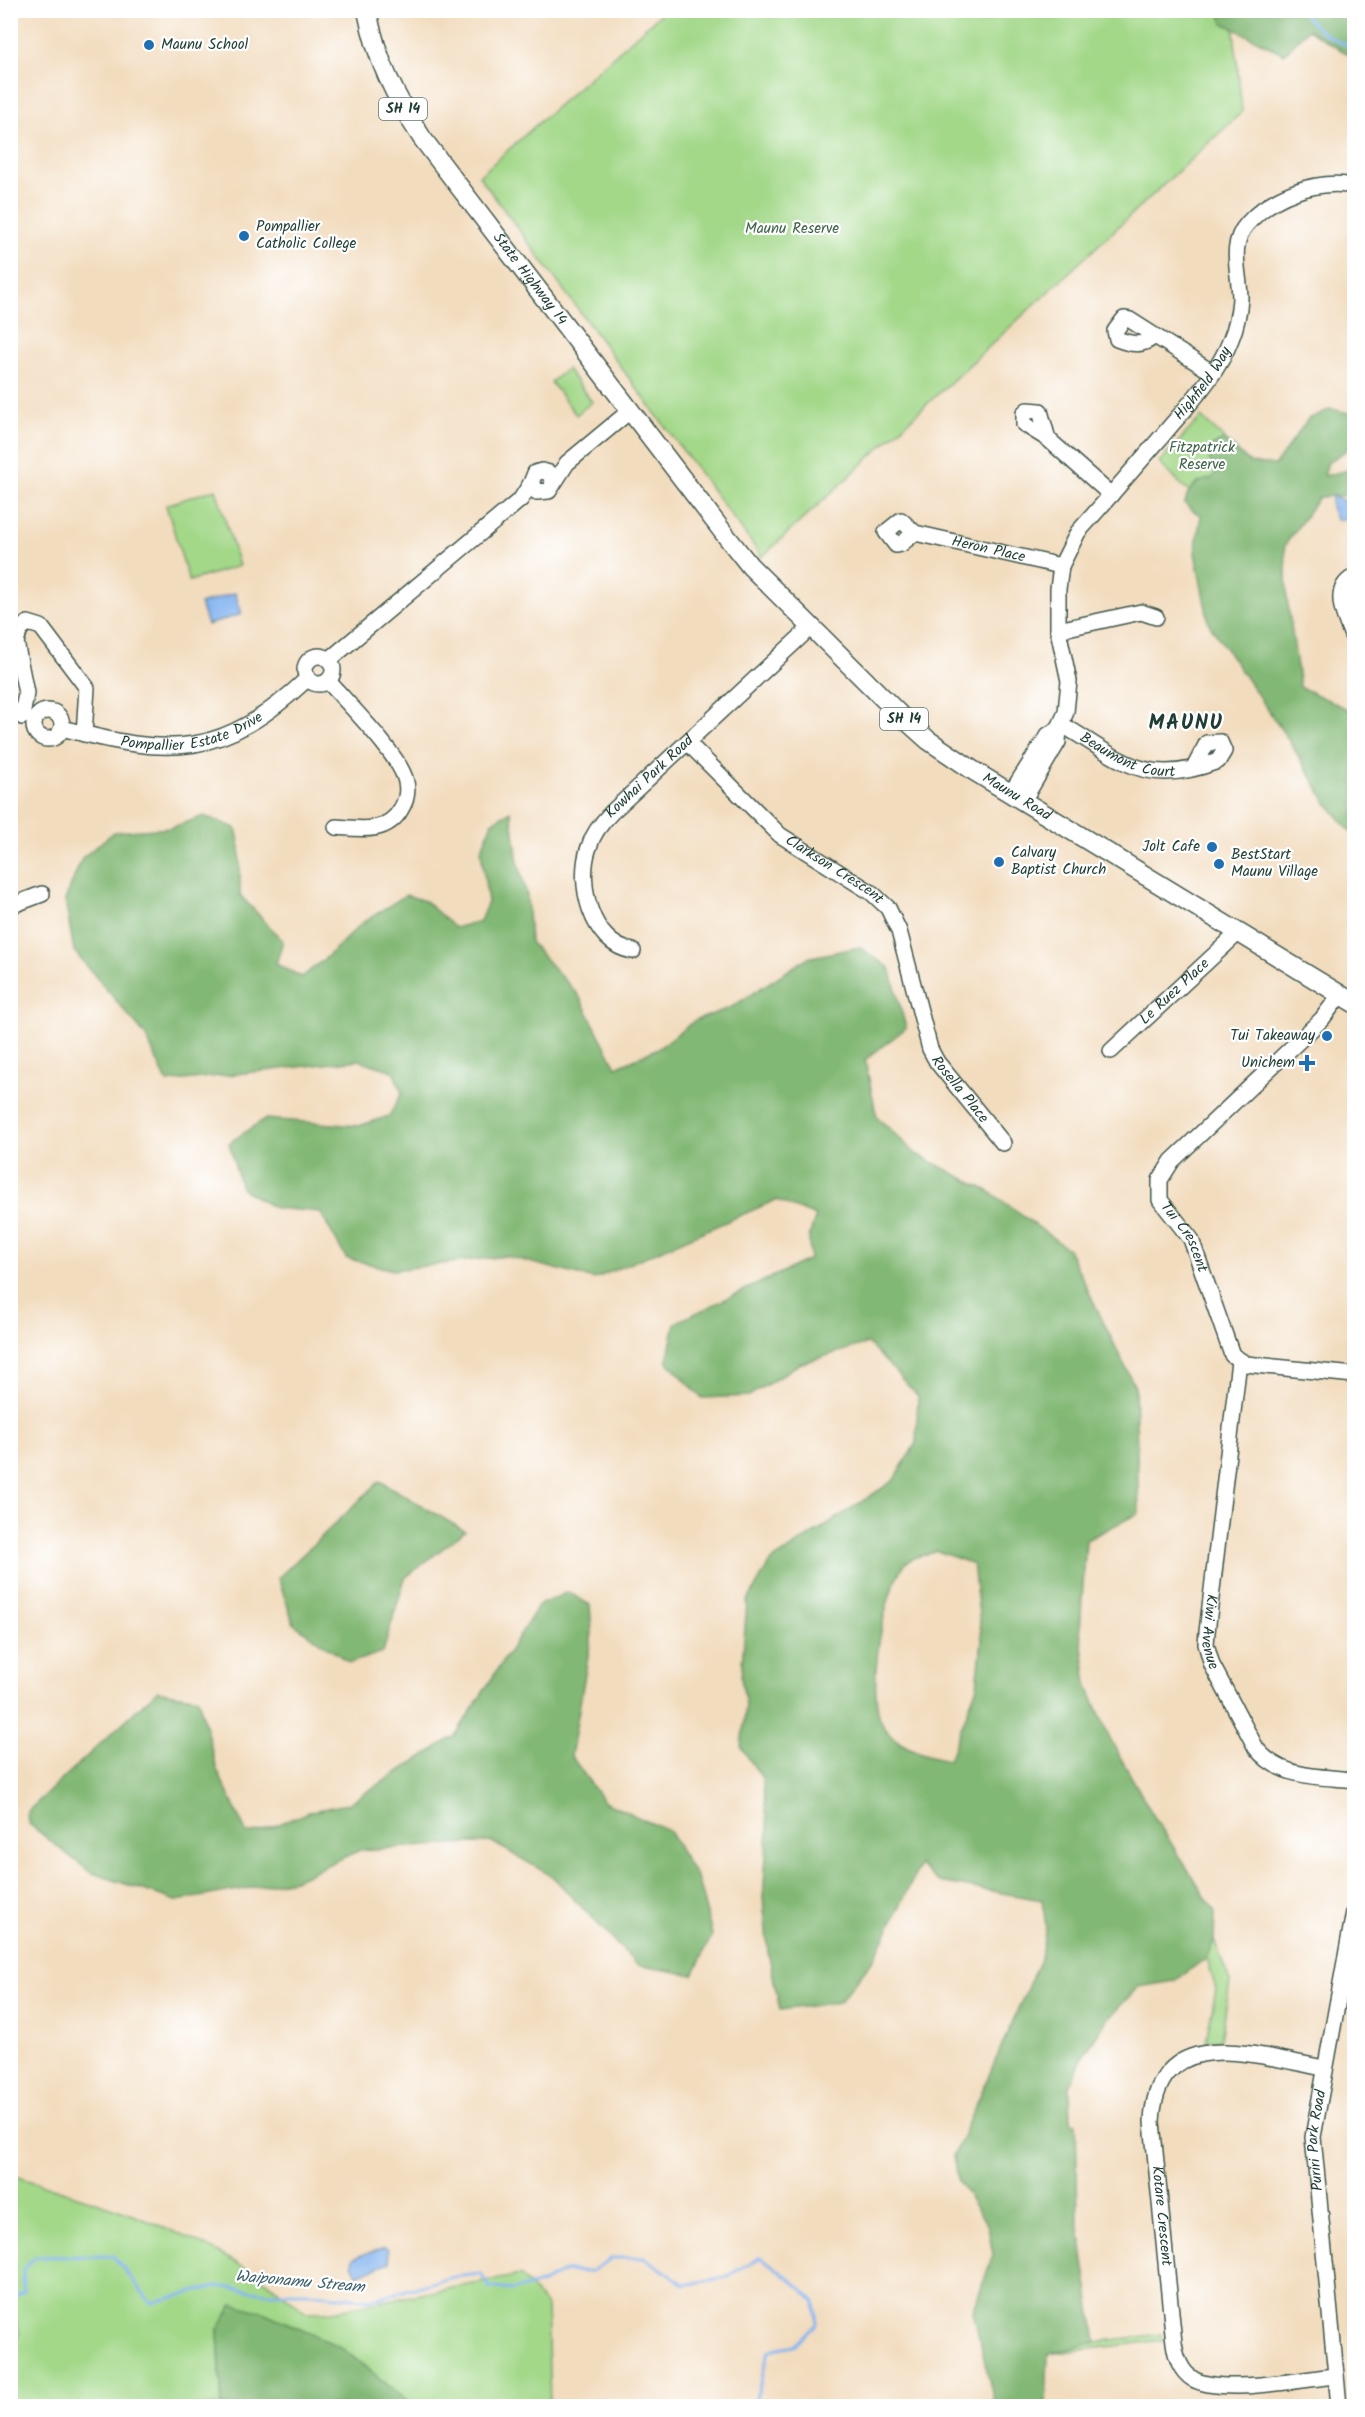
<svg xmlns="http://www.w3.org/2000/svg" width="1365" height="2417" viewBox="0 0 1365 2417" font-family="Kalam,sans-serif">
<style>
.green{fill:#a3d889;stroke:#618a5e;stroke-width:1.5}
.forest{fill:#82b875;stroke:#507a54;stroke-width:1.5;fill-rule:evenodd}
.water{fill:#83b4ef;stroke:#517892;stroke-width:1.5}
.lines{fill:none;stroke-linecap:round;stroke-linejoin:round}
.stream{stroke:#83b4ef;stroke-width:3}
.minor-casing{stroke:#3f5549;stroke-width:18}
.major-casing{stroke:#3f5549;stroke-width:21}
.minor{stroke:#fff;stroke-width:15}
.major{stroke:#fff;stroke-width:18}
.poi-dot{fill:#1f6fb2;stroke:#fff;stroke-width:2}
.labels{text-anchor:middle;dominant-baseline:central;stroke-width:4.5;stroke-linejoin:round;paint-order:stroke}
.shield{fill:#fff;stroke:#627771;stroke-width:1.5}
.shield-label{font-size:14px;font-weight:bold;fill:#1f3d34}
.poi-label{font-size:15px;fill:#1f3d34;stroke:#fff;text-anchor:start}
.park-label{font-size:15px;fill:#406449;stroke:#fff}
.street-label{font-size:15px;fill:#1f3d34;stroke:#fff}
.water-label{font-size:16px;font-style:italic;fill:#3d616c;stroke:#fff}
.district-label{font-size:21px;font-weight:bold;letter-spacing:1.5px;fill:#1f3d34;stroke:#fff}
</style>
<rect width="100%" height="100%" fill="#fff"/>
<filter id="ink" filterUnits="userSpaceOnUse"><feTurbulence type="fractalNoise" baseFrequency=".0167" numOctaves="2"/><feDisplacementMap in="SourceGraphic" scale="12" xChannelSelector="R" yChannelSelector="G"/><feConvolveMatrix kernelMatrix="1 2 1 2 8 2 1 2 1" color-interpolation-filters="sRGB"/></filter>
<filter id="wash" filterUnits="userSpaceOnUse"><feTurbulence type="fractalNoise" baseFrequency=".008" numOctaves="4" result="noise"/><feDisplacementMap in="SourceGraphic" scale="24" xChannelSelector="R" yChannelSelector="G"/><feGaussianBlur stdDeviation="1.35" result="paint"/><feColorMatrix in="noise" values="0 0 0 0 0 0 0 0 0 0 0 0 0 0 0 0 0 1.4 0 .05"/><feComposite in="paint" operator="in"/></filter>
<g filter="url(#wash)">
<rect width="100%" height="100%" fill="#f2dcbe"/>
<g class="green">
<polygon points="664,11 1232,11 1242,112 762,557 479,176"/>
<polygon points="567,369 592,402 576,415 551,382"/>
<polygon points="1201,417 1250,463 1206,508 1159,463"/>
<polygon points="216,489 239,566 189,581 166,505"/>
<polygon points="1214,1940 1230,1982 1221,2039 1206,2042 1216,1990 1207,1957"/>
<path d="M11 2175C115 2208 222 2238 305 2312H327L520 2275 547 2307 550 2406H414L340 2347 218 2330 222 2406H11V2352L20 2334 11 2307Z"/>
<polygon points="1162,2334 1163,2340 1048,2354 1096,2342"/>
</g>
<g class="forest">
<polygon points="1218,10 1354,11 1354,58 1308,29 1284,54 1223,23"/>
<path d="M1331 409 1354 414C1355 445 1355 446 1328 462L1324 476 1352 469 1354 471V491L1349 495 1319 497 1285 545 1287 598 1300 687 1354 712V836L1327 803 1290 742 1209 624 1195 553 1201 515 1191 510 1185 503C1187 489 1198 480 1211 479L1216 473 1208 455 1212 446 1223 440 1250 463 1275 465 1308 419Z"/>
<path d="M511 811 518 862 527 896 530 942 579 996 616 1067 659 1048 694 1021 732 1007 807 958 859 947 890 968 906 1028 865 1060 877 1117 916 1154 990 1192 1068 1249 1135 1387 1139 1513 1086 1540 1080 1630 1087 1684 1110 1739 1153 1815 1215 1912 1214 1940 1207 1957 1175 1981 1138 1987 1106 2021 1084 2054 1070 2086 1071 2122 1076 2123 1078 2220 1096 2342 1048 2354 1046 2404 1051 2406H995L973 2311 993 2255 988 2226 957 2179 953 2157 1041 1957 1046 1926 1042 1900 939 1882 920 1865 875 1957 839 2002 780 2010 768 1952 763 1898 768 1830 762 1778 741 1747 746 1705 741 1678 747 1602 770 1562 893 1481 916 1443 918 1396 868 1343 799 1364 749 1396 702 1398 667 1361 675 1323 810 1259 809 1236 816 1216 776 1200 594 1279 506 1256 393 1270 346 1258 320 1212 274 1208 241 1188 229 1143 265 1119 359 1126 389 1116 402 1093 393 1071 359 1060 167 1082 145 1035 74 951 65 900 82 858 114 832 170 828 204 816 236 828 240 847V895L283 941 276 964 302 977 329 955 362 923 406 895 425 901 455 928 480 921 488 902 481 851 492 822ZM937 1551 973 1564 982 1640 977 1686 949 1760C925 1756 896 1747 883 1725 865 1694 883 1587 907 1562 913 1556 929 1554 937 1551Z"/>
<polygon points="380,1481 465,1531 405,1578 383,1652 350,1663 294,1624 278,1578"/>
<polygon points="568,1592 590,1605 592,1633 571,1756 604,1802 669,1831 698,1880 712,1935 693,1975 637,1965 552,1876 492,1842 360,1850 294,1880 176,1901 90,1872 28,1823 27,1812 157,1691 198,1698 217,1770 247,1834 262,1831 311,1811 348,1804 455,1736 539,1605"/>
<polygon points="233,2304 263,2312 340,2347 414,2406 222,2406 218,2330"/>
</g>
<g class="water">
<polygon points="1332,496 1347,501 1351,509 1350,518 1336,520 1331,507"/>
<polygon points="235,593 242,614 207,625 200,604"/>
<polygon points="384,2247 388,2249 390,2262 357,2275 352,2263 353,2258"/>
</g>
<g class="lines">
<g class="stream">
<path d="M1302 10C1314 30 1333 40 1354 48"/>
<polyline points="10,2299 24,2292 23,2269 36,2257 113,2256 151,2303 217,2286 267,2293 310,2293 371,2300 453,2277 481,2274 489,2287 511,2290 540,2284 565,2271 590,2272 612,2258 645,2258 685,2285 726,2277 761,2257 799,2286 815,2302 817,2324 795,2346 769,2351 754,2406"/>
</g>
</g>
</g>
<g filter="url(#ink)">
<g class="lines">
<g class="minor-casing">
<g id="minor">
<path d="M1153 337C1142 347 1130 344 1117 339L1115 331 1124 319 1130 320 1213 373"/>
<polyline points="1048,439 1024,424 1024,413 1027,410 1040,411 1048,439 1111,495"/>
<polyline points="553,482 549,473 542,471 535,473 531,483 537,492 549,491 567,463 631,410"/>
<path id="s1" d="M915 533 901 544 896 545 886 532 901 520 915 533 1061 566"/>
<path d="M1354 577C1329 590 1346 620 1354 640"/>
<polyline points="1058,630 1141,612 1156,617"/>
<circle cx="319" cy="670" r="14"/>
<polyline points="329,660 521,499 531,483"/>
<path d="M328 681C347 703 401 756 406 782 408 791 406 801 401 809 387 834 360 829 336 827"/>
<circle cx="48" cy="725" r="14"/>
<polyline points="22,717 26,693 16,642 20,629 28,623 41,627 87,688 84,734"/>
<path id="s2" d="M1061 724C1122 760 1145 789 1218 761L1224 751 1220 742 1207 743 1195 766"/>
<path id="s3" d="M62 728C170 757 222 759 308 678"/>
<path id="s4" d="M687 742 780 835 872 893 888 908 899 931 930 1049 937 1062 1003 1143"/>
<polyline points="1011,793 1048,735 1059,728"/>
<path id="s5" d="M1023 801 1058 742 1059 728 1066 712 1069 681 1058 630V589L1061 566 1078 532C1107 500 1135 467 1163 435 1188 405 1217 376 1231 339 1236 327 1239 312 1240 299 1240 273 1228 245 1247 224 1272 195 1317 179 1354 186"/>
<polyline points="10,906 42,894"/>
<path id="s6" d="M633 951C591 945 576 882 589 847 593 833 602 822 612 812L811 627"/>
<path id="s7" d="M1340 995 1322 1019 1172 1161 1160 1180V1200L1191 1239 1232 1355 1246 1364 1354 1375"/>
<path id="s8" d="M1111 1051 1239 932"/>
<path id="s9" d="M1239 1361 1207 1632 1206 1644 1212 1665 1256 1748C1280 1779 1318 1776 1354 1780"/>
<path id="s10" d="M1324 2068C1260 2057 1157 2019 1152 2122L1174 2343C1176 2357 1180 2371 1193 2379 1221 2395 1303 2379 1336 2376"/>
<path id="s11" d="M1339 2406 1313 2137 1354 1912"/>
</g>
</g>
<g class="major-casing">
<g id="major">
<path id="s12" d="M367 10C376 59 395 97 422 138L723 532 750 566 899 714 928 740 974 771 1354 1003"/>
</g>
</g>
<use href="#minor" class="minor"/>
<use href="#major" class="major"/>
</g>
</g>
<g class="poi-dot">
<circle cx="149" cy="45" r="6"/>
<circle cx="244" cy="236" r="6"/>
<circle cx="1212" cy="847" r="6"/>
<circle cx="999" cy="862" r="6"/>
<circle cx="1219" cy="864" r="6"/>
<circle cx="1327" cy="1036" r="6"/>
<path d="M1304 1054h6v6h6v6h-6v6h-6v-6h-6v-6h6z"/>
</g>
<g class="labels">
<g class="shield">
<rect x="379" y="98" width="48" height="22" rx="4.5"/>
<rect x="880" y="708" width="48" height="22" rx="4.5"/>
</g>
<g class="shield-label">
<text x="403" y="109">SH 14</text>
<text x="904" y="719">SH 14</text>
</g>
<g class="poi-label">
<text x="161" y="45">Maunu School</text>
<text x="256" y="227">Pompallier<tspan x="256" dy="17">Catholic College</tspan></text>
<text x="1200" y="847" text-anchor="end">Jolt Cafe</text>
<text x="1011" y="853">Calvary<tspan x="1011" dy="17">Baptist Church</tspan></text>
<text x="1231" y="855">BestStart<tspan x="1231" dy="17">Maunu Village</tspan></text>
<text x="1315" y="1036" text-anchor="end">Tui Takeaway</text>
<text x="1295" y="1063" text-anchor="end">Unichem</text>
</g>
<g class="park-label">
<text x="792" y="229">Maunu Reserve</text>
<text x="1202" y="448">Fitzpatrick<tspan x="1202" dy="17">Reserve</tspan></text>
</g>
<g class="street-label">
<text stroke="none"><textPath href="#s12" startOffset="318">State Highway 14</textPath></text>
<text stroke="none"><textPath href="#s5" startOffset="480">Highfield Way</textPath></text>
<text stroke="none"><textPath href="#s1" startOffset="153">Heron Place</textPath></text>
<text stroke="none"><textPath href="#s3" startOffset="134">Pompallier Estate Drive</textPath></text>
<text stroke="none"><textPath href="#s2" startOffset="75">Beaumont Court</textPath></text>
<text stroke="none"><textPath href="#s6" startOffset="220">Kowhai Park Road</textPath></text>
<text stroke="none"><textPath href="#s12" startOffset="1034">Maunu Road</textPath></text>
<text stroke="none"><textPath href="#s4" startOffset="196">Clarkson Crescent</textPath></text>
<text stroke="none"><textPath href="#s8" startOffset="87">Le Ruez Place</textPath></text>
<text stroke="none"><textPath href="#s4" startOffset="460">Rosella Place</textPath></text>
<text stroke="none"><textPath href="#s7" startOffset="324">Tui Crescent</textPath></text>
<text stroke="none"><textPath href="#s9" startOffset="273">Kiwi Avenue</textPath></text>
<text stroke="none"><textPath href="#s11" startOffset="267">Puriri Park Road</textPath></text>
<text stroke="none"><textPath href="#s10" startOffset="310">Kotare Crescent</textPath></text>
</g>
<g class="water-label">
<text transform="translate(300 2282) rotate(5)">Waiponamu Stream</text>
</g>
<g class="district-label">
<text x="1186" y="723">MAUNU</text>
</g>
</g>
<rect width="1365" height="2417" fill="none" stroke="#fff" stroke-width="36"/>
</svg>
